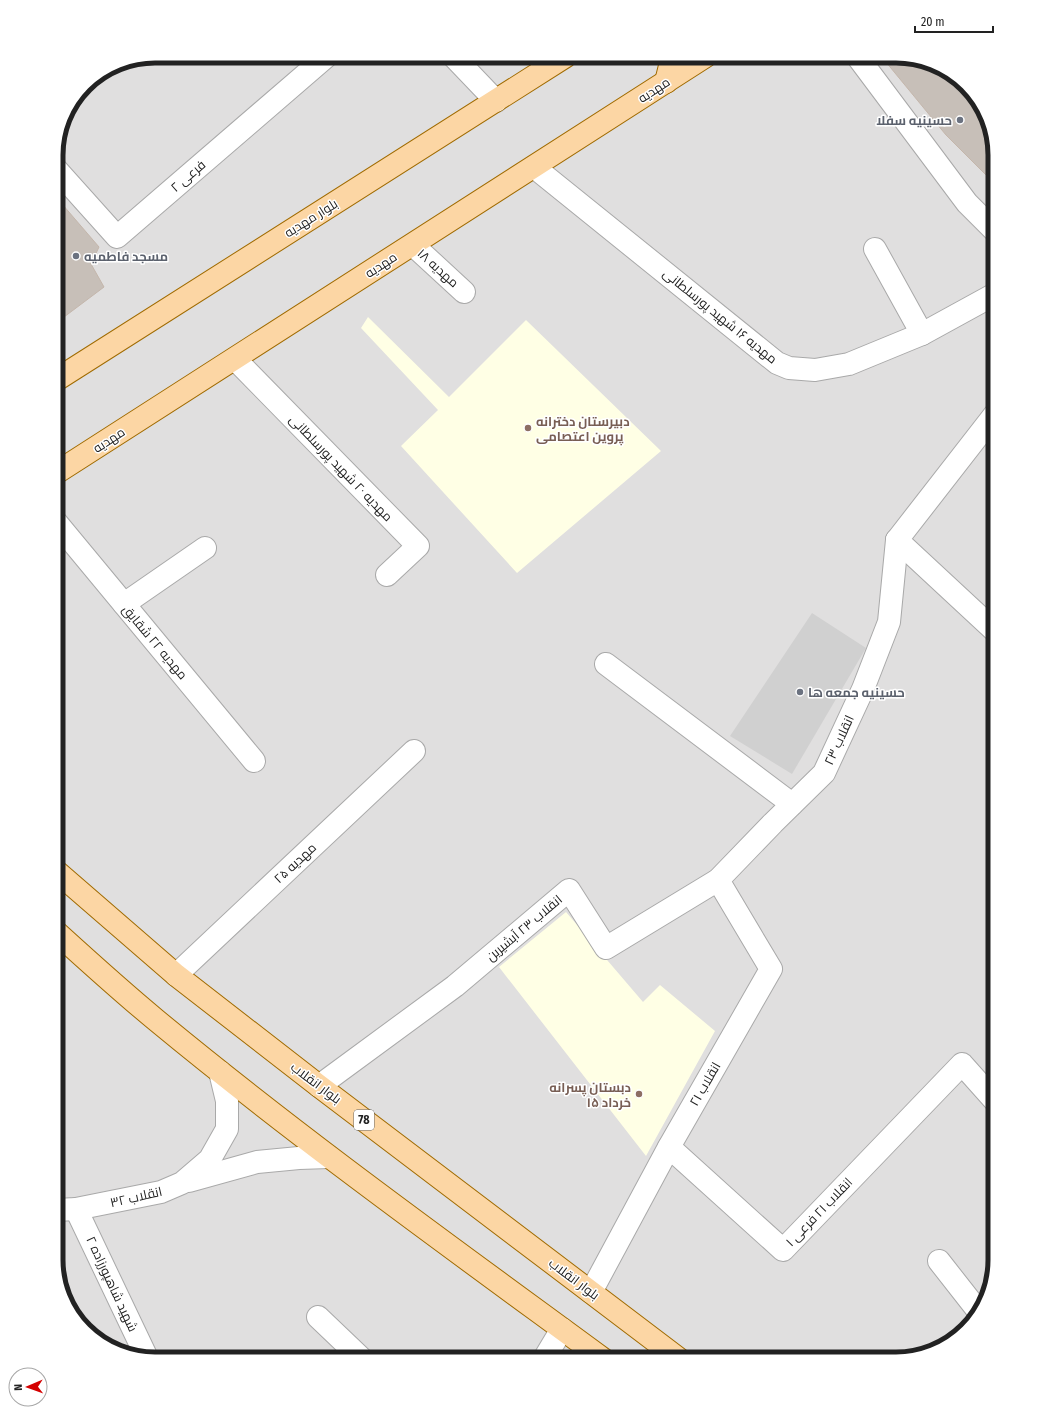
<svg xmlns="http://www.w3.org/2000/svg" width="1051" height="1415" viewBox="0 0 1051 1415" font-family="'Fira Sans Condensed',Cairo,sans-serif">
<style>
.residential{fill:#e0dfdf}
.education{fill:#ffffe5}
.religious{fill:#d0d0d0}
.building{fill:#c7bfb8;stroke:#c4b6ab}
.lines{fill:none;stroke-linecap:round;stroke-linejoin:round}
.minor-casing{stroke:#a9a9a9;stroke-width:24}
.major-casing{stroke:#a06b00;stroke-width:24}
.minor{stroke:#fff;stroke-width:22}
.major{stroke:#fcd6a4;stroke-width:22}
.worship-dot{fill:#6b7280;stroke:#fff;stroke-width:1.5}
.education-dot{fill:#8d6e63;stroke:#fff;stroke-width:1.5}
.labels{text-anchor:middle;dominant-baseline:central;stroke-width:3;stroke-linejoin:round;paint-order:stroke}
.shield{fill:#fff;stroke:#646464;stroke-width:1}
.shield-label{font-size:12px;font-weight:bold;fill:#222}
.street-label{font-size:13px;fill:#222;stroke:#fff}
.worship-label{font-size:13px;font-weight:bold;fill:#5b616d;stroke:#fff;text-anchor:start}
.education-label{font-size:13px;font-weight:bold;fill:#785e54;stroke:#fff;text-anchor:start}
.rim{fill:none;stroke:#222;stroke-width:5}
</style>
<rect width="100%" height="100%" fill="#f2efe9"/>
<polygon class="residential" points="156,56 902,56 982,106 995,156 995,1260 982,1309 945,1346 896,1359 149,1359 106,1346 69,1309 56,1259 56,149 66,111 90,81 118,63"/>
<g class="education">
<polygon points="368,317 449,397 526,320 661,451 517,573 401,446 438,410 361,328"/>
<polygon points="566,912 643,1002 660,985 715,1031 646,1156 499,967"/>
</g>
<polygon class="religious" points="812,613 866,648 792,774 730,736"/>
<g class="building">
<polygon points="881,56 902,56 945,69 982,106 995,156 995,184 946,135"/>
<polygon points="56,197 99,247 91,264 104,287 56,323"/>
</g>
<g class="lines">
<g class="minor-casing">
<g id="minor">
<polyline points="453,56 496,101"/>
<polyline points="857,56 967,203 995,231"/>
<polyline points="534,167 777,363 789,368 815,370 849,364 922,334 995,294"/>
<polyline points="56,169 117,237 327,56"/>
<polyline points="413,245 464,292"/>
<polyline points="875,249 922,334"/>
<polyline points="235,359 418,546 387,575"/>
<polyline points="56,522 254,761"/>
<polyline points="897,540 995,414"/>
<polyline points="897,540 995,631"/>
<polyline points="124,604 205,548"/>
<polyline points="606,664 792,804"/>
<polyline points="176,975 414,751"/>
<polyline points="319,1086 455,986 569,890 606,948 718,880 773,823 824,773 863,689 889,622 897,540"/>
<polyline points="669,1147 783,1250 962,1064 995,1101"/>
<polyline points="189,1181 257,1162 299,1158 329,1157"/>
<polyline points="76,1209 147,1358"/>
<polyline points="56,1210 76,1209 161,1192 182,1183 210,1159 227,1129 227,1101 220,1072"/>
<polyline points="939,1261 979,1312"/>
<polyline points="591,1292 669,1147 771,969 718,880"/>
<polyline points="318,1317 362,1359"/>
<polyline points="544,1359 562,1329"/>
</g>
</g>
<g class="major-casing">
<g id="major">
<polyline points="666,82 672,58 672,56"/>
<polyline points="56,380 566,56"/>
<polyline points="56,473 706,56"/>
<polyline points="56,871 176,975 319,1086 679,1359"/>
<path d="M56 932C89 962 122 992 156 1020 300 1139 452 1248 603 1359"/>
</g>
</g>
<use href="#minor" class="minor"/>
<use href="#major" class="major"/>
</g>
<g class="worship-dot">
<circle cx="960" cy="120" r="4"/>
<circle cx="76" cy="256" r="4"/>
<circle cx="800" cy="692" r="4"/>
</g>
<g class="education-dot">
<circle cx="528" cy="428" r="4"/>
<circle cx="639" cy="1094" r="4"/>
</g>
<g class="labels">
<rect class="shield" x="354" y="1110" width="20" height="20" rx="3"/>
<g class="shield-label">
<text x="364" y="1120">78</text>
</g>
<g class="street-label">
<text transform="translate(654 90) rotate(-33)">مهدیه</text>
<text transform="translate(188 176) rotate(-41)">فرعی ۲</text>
<text transform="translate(311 218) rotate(-32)">بلوار مهدیه</text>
<text transform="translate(381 265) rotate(-33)">مهدیه</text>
<text transform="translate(438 268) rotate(42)">مهدیه ۱۸</text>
<text transform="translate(720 316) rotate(39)">مهدیه ۱۶ شهید پورسلطانی</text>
<text transform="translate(109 440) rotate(-33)">مهدیه</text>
<text transform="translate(341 468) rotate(46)">مهدیه ۲۰ شهید پورسلطانی</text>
<text transform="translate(155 642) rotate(50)">مهدیه ۲۲ شقایق</text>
<text transform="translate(839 740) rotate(-65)">انقلاب ۲۳</text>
<text transform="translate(295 863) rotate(-43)">مهدیه ۲۵</text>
<text transform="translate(524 928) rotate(-40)">انقلاب ۲۳ آبشیرین</text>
<text transform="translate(316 1083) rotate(37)">بلوار انقلاب</text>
<text transform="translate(705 1084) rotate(-60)">انقلاب ۲۱</text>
<text transform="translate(136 1197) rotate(-13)">انقلاب ۳۲</text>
<text transform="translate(819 1212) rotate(-46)">انقلاب ۲۱ فرعی ۱</text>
<text transform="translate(574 1279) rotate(37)">بلوار انقلاب</text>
<text transform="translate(112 1284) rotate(65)">شهید شاهپورزاده ۲</text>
</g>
<g class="worship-label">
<text x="952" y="120" text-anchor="end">حسینیه سفلا</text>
<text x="84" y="256">مسجد فاطمیه</text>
<text x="808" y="692">حسینیه جمعه ها</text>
</g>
<g class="education-label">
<text x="536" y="421">دبیرستان دخترانه<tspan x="536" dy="15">پروین اعتصامی</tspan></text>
<text x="631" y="1087" text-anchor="end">دبستان پسرانه<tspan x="631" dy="15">۱۵ خرداد</tspan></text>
</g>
</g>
<path d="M0 0H1051V1415H0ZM155 63H896A92 92 0 0 1 988 155V1260A92 92 0 0 1 896 1352H155A92 92 0 0 1 63 1260V155A92 92 0 0 1 155 63Z" fill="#fff" fill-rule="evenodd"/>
<path class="rim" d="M155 63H896A92 92 0 0 1 988 155V1260A92 92 0 0 1 896 1352H155A92 92 0 0 1 63 1260V155A92 92 0 0 1 155 63Z"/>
<g transform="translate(28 1387) rotate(268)"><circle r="19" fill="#ffffff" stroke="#a7a7a7"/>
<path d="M0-3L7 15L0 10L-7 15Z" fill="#d40000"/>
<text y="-6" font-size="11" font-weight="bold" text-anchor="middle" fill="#222222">N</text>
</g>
<path d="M915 26v6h78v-6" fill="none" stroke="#222222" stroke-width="2"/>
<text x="921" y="26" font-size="12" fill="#222222" stroke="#ffffff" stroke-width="3" paint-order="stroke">20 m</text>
</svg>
